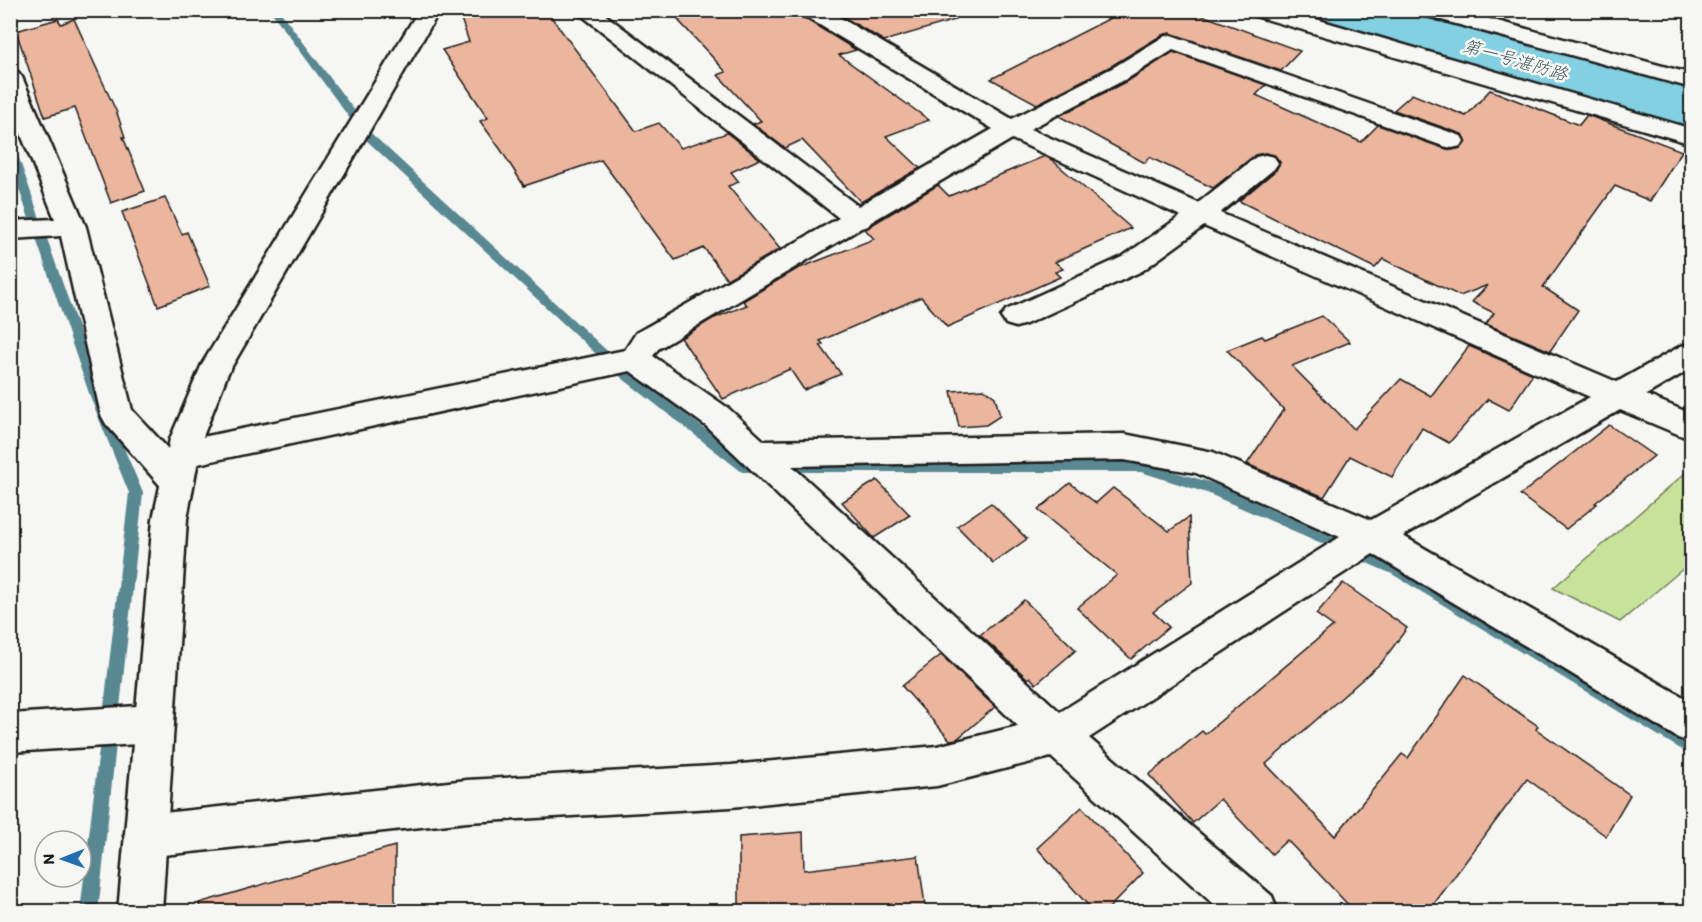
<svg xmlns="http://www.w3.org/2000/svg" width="1702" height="922" viewBox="0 0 1702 922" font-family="Itim,'Klee One',sans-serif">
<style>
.green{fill:#c7e39a;stroke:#72805b;stroke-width:1.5}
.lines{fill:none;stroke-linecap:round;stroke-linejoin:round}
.stream{fill:#598892;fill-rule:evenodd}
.river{fill:#82d0e1;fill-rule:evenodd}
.building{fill:#ebb59e;stroke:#1c1c1c;stroke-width:1.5}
.minor-casing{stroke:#1c1c1c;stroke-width:5}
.tertiary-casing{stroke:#1c1c1c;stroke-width:5}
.minor{fill:#f6f6f2;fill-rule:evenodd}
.tertiary{fill:#f6f6f2;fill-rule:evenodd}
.labels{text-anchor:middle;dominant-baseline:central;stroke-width:5;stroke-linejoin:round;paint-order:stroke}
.far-water-label{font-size:18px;font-style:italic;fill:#405b61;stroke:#f6f6f2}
</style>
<rect width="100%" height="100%" fill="#f6f6f2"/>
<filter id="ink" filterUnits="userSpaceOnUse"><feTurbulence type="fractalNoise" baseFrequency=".0167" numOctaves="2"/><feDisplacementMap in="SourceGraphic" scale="12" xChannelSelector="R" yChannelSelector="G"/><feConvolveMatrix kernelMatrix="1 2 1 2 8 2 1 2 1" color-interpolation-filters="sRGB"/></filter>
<g filter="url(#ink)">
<g class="green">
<polygon points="1265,11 1424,11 1691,86 1691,137"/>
<polygon points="1691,468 1691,562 1620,622 1553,588"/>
</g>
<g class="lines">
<g class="stream">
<polygon points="270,10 279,10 373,135 630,372 750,463 1141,462 1216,484 1402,566 1692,739 1692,756 1392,574 1207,493 1141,472 742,472 622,378 365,139"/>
<polygon points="10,144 15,147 103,399 143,493 98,912 80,912 129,493 91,399 10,163"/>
</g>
<polygon class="river" points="1313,10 1401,10 1692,90 1692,127 1320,21"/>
</g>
<g class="building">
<polygon points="458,10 546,10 636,131 659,123 681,148 727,133 760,159 731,172 739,182 728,186 780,249 727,279 704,248 675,260 601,160 524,186 501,150 480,121 488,118 442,50 469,42"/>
<polygon points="709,10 799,10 802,17 856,50 839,55 929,120 886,136 920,168 861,202 802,140 785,148 753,124 761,121 718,75 726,72 678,20"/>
<polygon points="832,10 954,10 955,20 884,41"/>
<polygon points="1126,10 1188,10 1300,51 1281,71 1170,33 1162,35 1113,65 1037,104 991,79"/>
<polygon points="58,19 61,24 74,19 117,113 125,137 123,137 145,191 111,203 75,108 45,117 16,31"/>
<polygon points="1173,52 1266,85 1256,95 1361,142 1378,125 1443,148 1452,150 1461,148 1466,142 1462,134 1394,110 1412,94 1466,116 1490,90 1579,125 1587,115 1682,151 1650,201 1615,186 1543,287 1578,310 1550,351 1486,324 1494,313 1472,302 1488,285 1460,296 1383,259 1375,268 1239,201 1276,170 1280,162 1274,155 1265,153 1255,155 1213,188 1149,157 1145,163 1059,116 1131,79"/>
<polygon points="1045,156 1052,160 1131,228 1055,262 1063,269 1055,272 1060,277 947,327 921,297 820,341 823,344 820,345 841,374 804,390 790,369 723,399 681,338 712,319 747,305 743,301 797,269 874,239 865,229 938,185 949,196"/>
<polygon points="165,198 182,234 187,232 210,286 158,306 122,212"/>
<polygon points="1322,316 1350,342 1292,366 1354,429 1401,379 1431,396 1469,346 1533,374 1509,410 1488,399 1449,443 1422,428 1392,477 1350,456 1324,497 1247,464 1283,410 1285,411 1227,350 1262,336 1265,339"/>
<polygon points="984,389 995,397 1000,416 986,425 959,427 951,391"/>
<polygon points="1609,425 1654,456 1595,503 1597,504 1566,529 1520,495"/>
<polygon points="877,480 910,515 874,538 842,502"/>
<polygon points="1070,483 1096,503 1113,488 1169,531 1189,517 1192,583 1153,612 1169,627 1131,659 1077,608 1117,575 1038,510"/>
<polygon points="991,503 1027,539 993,563 957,526"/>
<polygon points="1343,583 1407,628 1382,662 1266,764 1335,836 1402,754 1408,758 1465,675 1538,726 1536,729 1630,795 1606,836 1527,779 1428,912 1355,912 1287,840 1272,854 1220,799 1193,823 1149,775 1202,731 1205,734 1333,626 1316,614"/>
<polygon points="1024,600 1076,650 1036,684 1030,677 1028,679 980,635"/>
<polygon points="941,655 995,707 957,739 950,740 902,686"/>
<polygon points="1082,807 1143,873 1105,912 1094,912 1037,848"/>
<polygon points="803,832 804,870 918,856 926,912 739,912 739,837"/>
<polygon points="395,846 395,912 201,912 199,903"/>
</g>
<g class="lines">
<g class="minor-casing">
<g id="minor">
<path d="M575 10H599L858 206 993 129 803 15 801 10H827L1012 119 1114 67 1163 37 1171 35 1461 136 1464 141 1461 146 1452 148 1443 146 1173 50 1130 77 1030 129 1198 203 1256 157 1265 155 1274 157 1278 163 1274 169 1220 213 1617 382 1681 346 1692 343V368L1646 395 1692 414V440L1620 410 1403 536 1692 702V743L1678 738 1373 554 1089 738 1272 896 1278 912H1222L1051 757 937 786 731 807 467 822 145 857 130 851 124 836 130 821 145 815 467 780 731 765 937 746 1018 726 706 426 630 371 184 467 194 481 189 491 177 495 165 491 106 424 101 415 61 236 10 239V221L55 219 10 107V70L18 72 22 77 86 227 132 410 169 450 171 445 183 441 625 350 636 333 839 218ZM1012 139 1181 216 1122 257 1006 310 1001 317 1006 324 1016 327 1026 324 1142 271 1204 226 1590 397 1371 520 1213 452 1124 434 764 441 728 408 653 356 658 349 861 228 868 226 871 222ZM1124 460 1196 473 1340 537 1060 712 792 466Z"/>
<polygon points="1250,10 1285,10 1692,129 1692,144 1252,15"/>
<polygon points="1421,10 1457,10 1692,74 1692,88 1423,15"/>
<polygon points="154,705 168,710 174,724 168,738 154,743 10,752 10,714"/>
</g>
</g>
<g class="tertiary-casing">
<polygon id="tertiary" points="419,10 440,10 228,373 202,439 187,519 162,912 118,912 153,519 170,439 202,364"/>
</g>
<use href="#minor" class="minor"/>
<use href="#tertiary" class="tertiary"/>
</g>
</g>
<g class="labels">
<g class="far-water-label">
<text transform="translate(1515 60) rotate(16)">第一号湛防路</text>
</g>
</g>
<rect width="1702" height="922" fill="none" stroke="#f6f6f2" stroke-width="36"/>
<rect x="18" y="18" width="1666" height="886" fill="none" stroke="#1c1c1c" stroke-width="2" filter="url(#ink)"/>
<g transform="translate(63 859) rotate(269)"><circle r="28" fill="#f6f6f2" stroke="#9f9f9c" stroke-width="1.5"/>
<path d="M0-4.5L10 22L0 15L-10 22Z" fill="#1f6fb2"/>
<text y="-9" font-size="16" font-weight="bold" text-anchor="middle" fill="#1c1c1c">N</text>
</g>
</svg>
